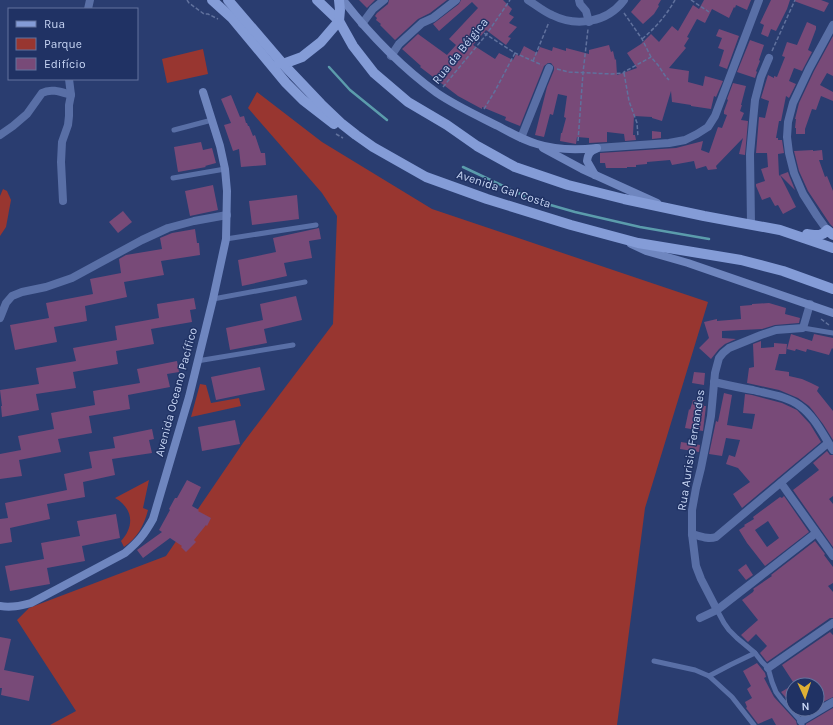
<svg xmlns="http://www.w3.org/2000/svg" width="833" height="725" viewBox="0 0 833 725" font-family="Karla,sans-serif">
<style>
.green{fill:#983630}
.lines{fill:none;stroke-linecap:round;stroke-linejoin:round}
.stream{stroke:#5b9cac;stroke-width:2.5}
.building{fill:#784a78;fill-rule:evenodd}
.path{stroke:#60719d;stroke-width:1.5;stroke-dasharray:4 2;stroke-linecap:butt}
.lane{stroke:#596fa6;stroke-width:5}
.street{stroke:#596fa6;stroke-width:8}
.secondary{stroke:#6f86bf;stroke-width:8}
.primary{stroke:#849cd7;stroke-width:10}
.labels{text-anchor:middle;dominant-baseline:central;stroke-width:3;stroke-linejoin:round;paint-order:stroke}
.street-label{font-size:12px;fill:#c7d5f4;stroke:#203264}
</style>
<rect width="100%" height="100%" fill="#2a3d70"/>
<g class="green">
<polygon points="203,49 208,74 167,83 162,59"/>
<polygon points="257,92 322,142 432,209 708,302 645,508 617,725 50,725 76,711 17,620 29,608 166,556 243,443 333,324 337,216 322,193 248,108"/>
<polygon points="3,189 7,191 11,200 6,227 0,236 0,196"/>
<polygon points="200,384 206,385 211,403 239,398 241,406 191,417"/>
<path d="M149 480 143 508 148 510C144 526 137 538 124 547L121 541C135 526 133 508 115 498Z"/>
</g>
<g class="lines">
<g class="stream">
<polyline points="329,67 350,90 387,120"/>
<polyline points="463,167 533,200 575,212 640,227 709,239"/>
</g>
</g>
<g class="building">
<polygon points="359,0 375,0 367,8"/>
<polygon points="389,0 447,0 430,13 418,19 395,40 380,25 381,24 376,20 377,18 375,16 377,13 388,4"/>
<polygon points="461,0 503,0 512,9 509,14 514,17 509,23 517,27 508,37 511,38 506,45 486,30 473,45 495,59 499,53 513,60 516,54 519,56 524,46 537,53 540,47 552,51 553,47 566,51 566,48 589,54 589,50 609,45 611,52 613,51 615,60 616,59 617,75 637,68 627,53 641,44 651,34 659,42 672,26 678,31 693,5 699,9 704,0 751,0 747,10 736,5 735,8 734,7 729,18 712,9 705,23 697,19 687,37 689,38 684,46 686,48 669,68 689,71 688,82 703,86 705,76 723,81 716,97 714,96 711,109 691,106 691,105 672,102 671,91 662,121 652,118 652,117 634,116 633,135 635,135 636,140 625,141 624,134 607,132 607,142 589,143 589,138 577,137 576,144 560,141 561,133 562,133 566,118 564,117 567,96 558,94 553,115 550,114 544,137 535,135 547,87 554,70 554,67 551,63 548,63 544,66 520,126 505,120 506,117 482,107 482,109 458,96 420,67 421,66 402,49 418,34 447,55 456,45 449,39 478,8 472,2 439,31 433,24 459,4"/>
<polygon points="641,0 661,0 658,5 659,6 654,14 643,24 631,12"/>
<polygon points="771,0 790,0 787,9 776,31 771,29 768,37 761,34 764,25 760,23"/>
<polygon points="794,0 821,0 829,3 824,12 794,1"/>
<polygon points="807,22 816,26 816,29 808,50 812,52 802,71 794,68 789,81 796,84 789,98 786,96 781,121 779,121 776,138 778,138 778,140 782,140 784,153 778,154 779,176 780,175 796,207 783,214 778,205 775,206 770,197 762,200 756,186 756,184 765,181 761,169 768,167 767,153 756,153 759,117 765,118 769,101 761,98 768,75 774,78 774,76 777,77 785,57 782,56 787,42 797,45"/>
<polygon points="719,29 739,36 727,69 719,66 724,50 718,48 722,38 716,36"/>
<polygon points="833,36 833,76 827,73 820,85 833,92 833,101 821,96 816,110 812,109 805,129 805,134 796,134 796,128 795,128 796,119 795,119 799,103 814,71"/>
<polygon points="750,40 764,45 759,60 760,61 756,71 757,72 755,78 737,72"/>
<polygon points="733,83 746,86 741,105 742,105 740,111 744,113 741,120 748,121 745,155 739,154 743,138 716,166 717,169 708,170 706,166 696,169 694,161 672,165 670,160 647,162 647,164 636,165 636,167 627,167 627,168 606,168 605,163 600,163 600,153 676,148 703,141 701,150 709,153 718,127 722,128 727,115 724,114 724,111 728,100 727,99"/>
<polygon points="231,95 240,117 244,116 246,123 247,123 248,126 249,126 253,136 255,135 261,153 265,153 266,165 241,167 239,149 233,151 224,125 231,123 221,99"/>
<polygon points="652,131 661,132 661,138 652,139"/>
<polygon points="201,142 203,150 212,148 216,163 205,166 206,167 178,172 174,147"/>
<polygon points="813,150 813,151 822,150 823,160 819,160 825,177 827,176 833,191 833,227 830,224 808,191 799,171 794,151"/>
<polygon points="788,172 789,175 795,190 780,175"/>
<polygon points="213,185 218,210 190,216 185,191"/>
<polygon points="297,195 299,219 252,225 249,201"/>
<polygon points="123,211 132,222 118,233 109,222"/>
<polygon points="319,228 321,239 309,241 312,258 284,263 287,276 242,286 238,260 276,252 273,238"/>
<polygon points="195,229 197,243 199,243 200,255 161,261 164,275 124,282 127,297 85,306 87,321 54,327 57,342 15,350 10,325 49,318 46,303 93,294 90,279 121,273 119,259 126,255 162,249 160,238 172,233"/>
<polygon points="296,296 302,320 264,329 267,343 230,350 226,328 263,320 260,304"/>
<polygon points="194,298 196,309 190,310 192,322 151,329 154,344 116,351 118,364 73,372 76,388 36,394 39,410 2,417 1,406 2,406 0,390 39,384 36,368 76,361 73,348 117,340 115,326 159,318 157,304"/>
<polygon points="769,303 786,308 785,314 800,318 799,323 775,325 762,329 722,331 722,338 736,339 725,344 719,349 711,359 699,348 709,338 704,322 717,319 717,321 741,319 740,306 752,305 752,304"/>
<polygon points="791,334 812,341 814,334 833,338 833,349 832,348 829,355 807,349 806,352 796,349 795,351 787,349"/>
<polygon points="761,341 761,348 774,347 774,343 787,344 786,354 779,354 775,370 789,372 789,376 802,379 811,383 819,387 817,391 833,411 833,440 823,424 814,412 809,406 798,398 779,390 747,383 749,368 754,367 753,344"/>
<polygon points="177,361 179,372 167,374 170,387 128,395 130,409 89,416 92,433 58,439 61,452 19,460 22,476 0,479 0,454 21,450 18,436 54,429 51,413 95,405 93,391 140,383 137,369"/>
<polygon points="260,367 265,390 216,400 211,377"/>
<polygon points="694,372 705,373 704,385 692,383"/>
<polygon points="724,393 732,395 727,425 752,429 755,414 743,413 745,394 752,395 782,403 797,410 810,424 821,442 742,508 733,494 750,482 738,468 726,464 729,455 735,457 740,440 726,438 722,456 709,454 716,421 718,422"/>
<polygon points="693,400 704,403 704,406 706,406 703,431 685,428 689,409 690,410"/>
<polygon points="235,420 240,444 202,451 198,427"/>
<polygon points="152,429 154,439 149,440 152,453 112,459 115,475 83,482 85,497 47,504 50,519 10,528 12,542 0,544 0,519 8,518 5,503 67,490 64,474 92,468 89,452 115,448 113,437"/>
<polygon points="681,442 700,445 699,452 680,449"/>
<polygon points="827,451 830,455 833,455 833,496 829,499 833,504 833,547 793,490 819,470 813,463"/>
<polygon points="187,480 201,487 192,506 199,510 198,511 211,518 207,526 206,525 194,540 196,542 186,552 181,547 182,546 170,538 143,558 137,550 162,532 159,530 170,510 169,509 175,498 177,498"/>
<path d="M784 496 809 532 765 566 747 543 739 530 745 526 744 525 754 519 753 517 780 497 782 498ZM768 521 779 538 767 547 755 530Z"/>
<polygon points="116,514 120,538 82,546 85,561 47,568 50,584 10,591 5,566 44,559 41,543 80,536 77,521"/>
<polygon points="815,541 825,554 824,555 833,567 833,583 828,586 833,592 833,618 830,618 767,662 760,653 767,646 756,634 748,642 741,635 758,620 742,600 753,592 754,590 753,589 772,576 771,575"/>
<polygon points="746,564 753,575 746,580 738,570"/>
<polygon points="830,632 833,635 833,697 817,705 817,685 795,685 782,665"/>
<polygon points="0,637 11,639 4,670 34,676 29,701 1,695 2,688 0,688"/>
<polygon points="757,663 765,673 766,677 764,678 774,697 796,721 797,725 776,725 772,718 758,724 746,708 747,707 745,702 752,698 747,689 751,686 743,671"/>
<polygon points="793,685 793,706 781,692"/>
<polygon points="833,708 833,725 806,725 806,724"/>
</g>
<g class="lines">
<g class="path">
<polyline points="187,0 189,3 204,14 208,14 218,19"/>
<polyline points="691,0 709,12"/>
<polyline points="624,13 642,39 651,57 658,65 666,77 669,80"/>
<polyline points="479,30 515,53 542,65"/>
<path d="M642 39C657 26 665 17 675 0"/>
<polyline points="772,51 795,0"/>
<polyline points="533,61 549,22"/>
<polyline points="557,69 569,72 612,74 624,73 624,72 651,57"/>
<polyline points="624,73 629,101 637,123 638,137"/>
<polyline points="443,87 486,35 510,0"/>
<polyline points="484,109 495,91 515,53"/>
<polyline points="336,134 343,138"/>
<polyline points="578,141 583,73 588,29"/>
<polyline points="821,319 829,325"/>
</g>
<g class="lane">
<polyline points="174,130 212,120"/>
<polyline points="173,178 225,169"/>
<polyline points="226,239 316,225"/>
<polyline points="213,299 305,282"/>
<polyline points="803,328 833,333"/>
<polyline points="197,361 293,345"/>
<polyline points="717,610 724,623 729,630 737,638 755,653 762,662 768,668 772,682 776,692 782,700 801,721 802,725"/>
<polyline points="654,661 695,670 709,676 732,697 754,725"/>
<polyline points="709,676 730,665 755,653"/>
</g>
<g class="street">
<path d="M528 0C536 5 543 11 552 15 576 27 607 23 624 0"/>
<polyline points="579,0 580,4 586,11 589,22"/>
<polyline points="88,9 90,0"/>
<polyline points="362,24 373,9 384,0"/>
<polyline points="391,56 399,44 422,23 433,18 456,0"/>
<path d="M0 135 13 126 27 114 42 93C51 88 61 92 71 95"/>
<polyline points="521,138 549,68"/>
<polyline points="597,148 669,143 685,140 697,134 708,127 715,116 759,0"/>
<polyline points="63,201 61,162 62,142 68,125 69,116 69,105 71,95 69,79"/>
<polyline points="751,224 750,154 753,121 755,100 761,77 769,58"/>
<polyline points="827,230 817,216 803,194 794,173 789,153 787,137 788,122 793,103 809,69 833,25"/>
<polyline points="0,318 6,303 12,296 22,292 46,287 72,278 142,240 168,228 194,221 227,215"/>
<path d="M714 382C727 385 740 388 753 390 768 394 787 396 800 406 815 417 823 435 833 450"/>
<polyline points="781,483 833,556"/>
<path d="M692 534C700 536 708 540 716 537L828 443"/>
<polyline points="717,610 701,579 696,566 692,534 692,510 696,488 701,468 706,443 711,416 715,373 719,358 723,353 729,348 761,335 776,330 803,328 810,304"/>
<polyline points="700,618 717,610 816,533"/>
<polyline points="768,668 833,623"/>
<polyline points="801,721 833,702"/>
</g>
<g class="secondary">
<path d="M343 0C371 36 400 66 437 93 456 106 478 116 498 126 511 133 523 140 537 144 556 150 578 150 597 148"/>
<polyline points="543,148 582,169 657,203"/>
<path d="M595 175 587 161C588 154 590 151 596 149"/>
<polyline points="631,244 646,251 688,263 833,313"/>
<path d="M0 606C11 608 20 606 31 603L125 553C139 541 144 535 153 519L189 397 213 299 226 239 227 191 225 169 220 146 203 92"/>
</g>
<g class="primary">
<polyline points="212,0 232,18 286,83 303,100 334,124"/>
<polyline points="228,0 283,64 321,104 342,124 356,135 373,147 426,177 487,199 571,225 638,243 741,260 783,271 833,289"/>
<polyline points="317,0 339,21 353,46 374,73 408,102 447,125 477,146 515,167 568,185 624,199 704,216 780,230 833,248"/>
<polyline points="279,63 283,64 302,57 321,42 339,21 340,10 339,0"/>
<path d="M807 234C815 235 822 237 827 230L833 235"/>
</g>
</g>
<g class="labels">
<g class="street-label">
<text transform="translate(460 51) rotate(-51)">Rua da Béigica</text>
<text transform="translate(504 189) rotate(18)">Avenida Gal Costa</text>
<text transform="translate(176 392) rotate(-75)">Avenida Oceano Pacífico</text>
<text transform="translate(691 450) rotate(-81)">Rua Aurisio Fernandes</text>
</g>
</g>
<rect x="8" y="8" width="130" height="72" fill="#203264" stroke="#63739e"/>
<rect x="16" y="21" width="20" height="6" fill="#849cd7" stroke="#63739e"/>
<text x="44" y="28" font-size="12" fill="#c7d5f4">Rua</text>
<rect x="16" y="38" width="20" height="12" fill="#983630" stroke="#63739e"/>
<text x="44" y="48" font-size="12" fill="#c7d5f4">Parque</text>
<rect x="16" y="58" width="20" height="12" fill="#784a78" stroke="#63739e"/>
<text x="44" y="68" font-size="12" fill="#c7d5f4">Edifício</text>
<g transform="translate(805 697) rotate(177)"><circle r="19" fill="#203264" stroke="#63739e"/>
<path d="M0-3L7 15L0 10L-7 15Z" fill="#dfb034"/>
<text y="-6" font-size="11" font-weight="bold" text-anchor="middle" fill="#c7d5f4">N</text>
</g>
</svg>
